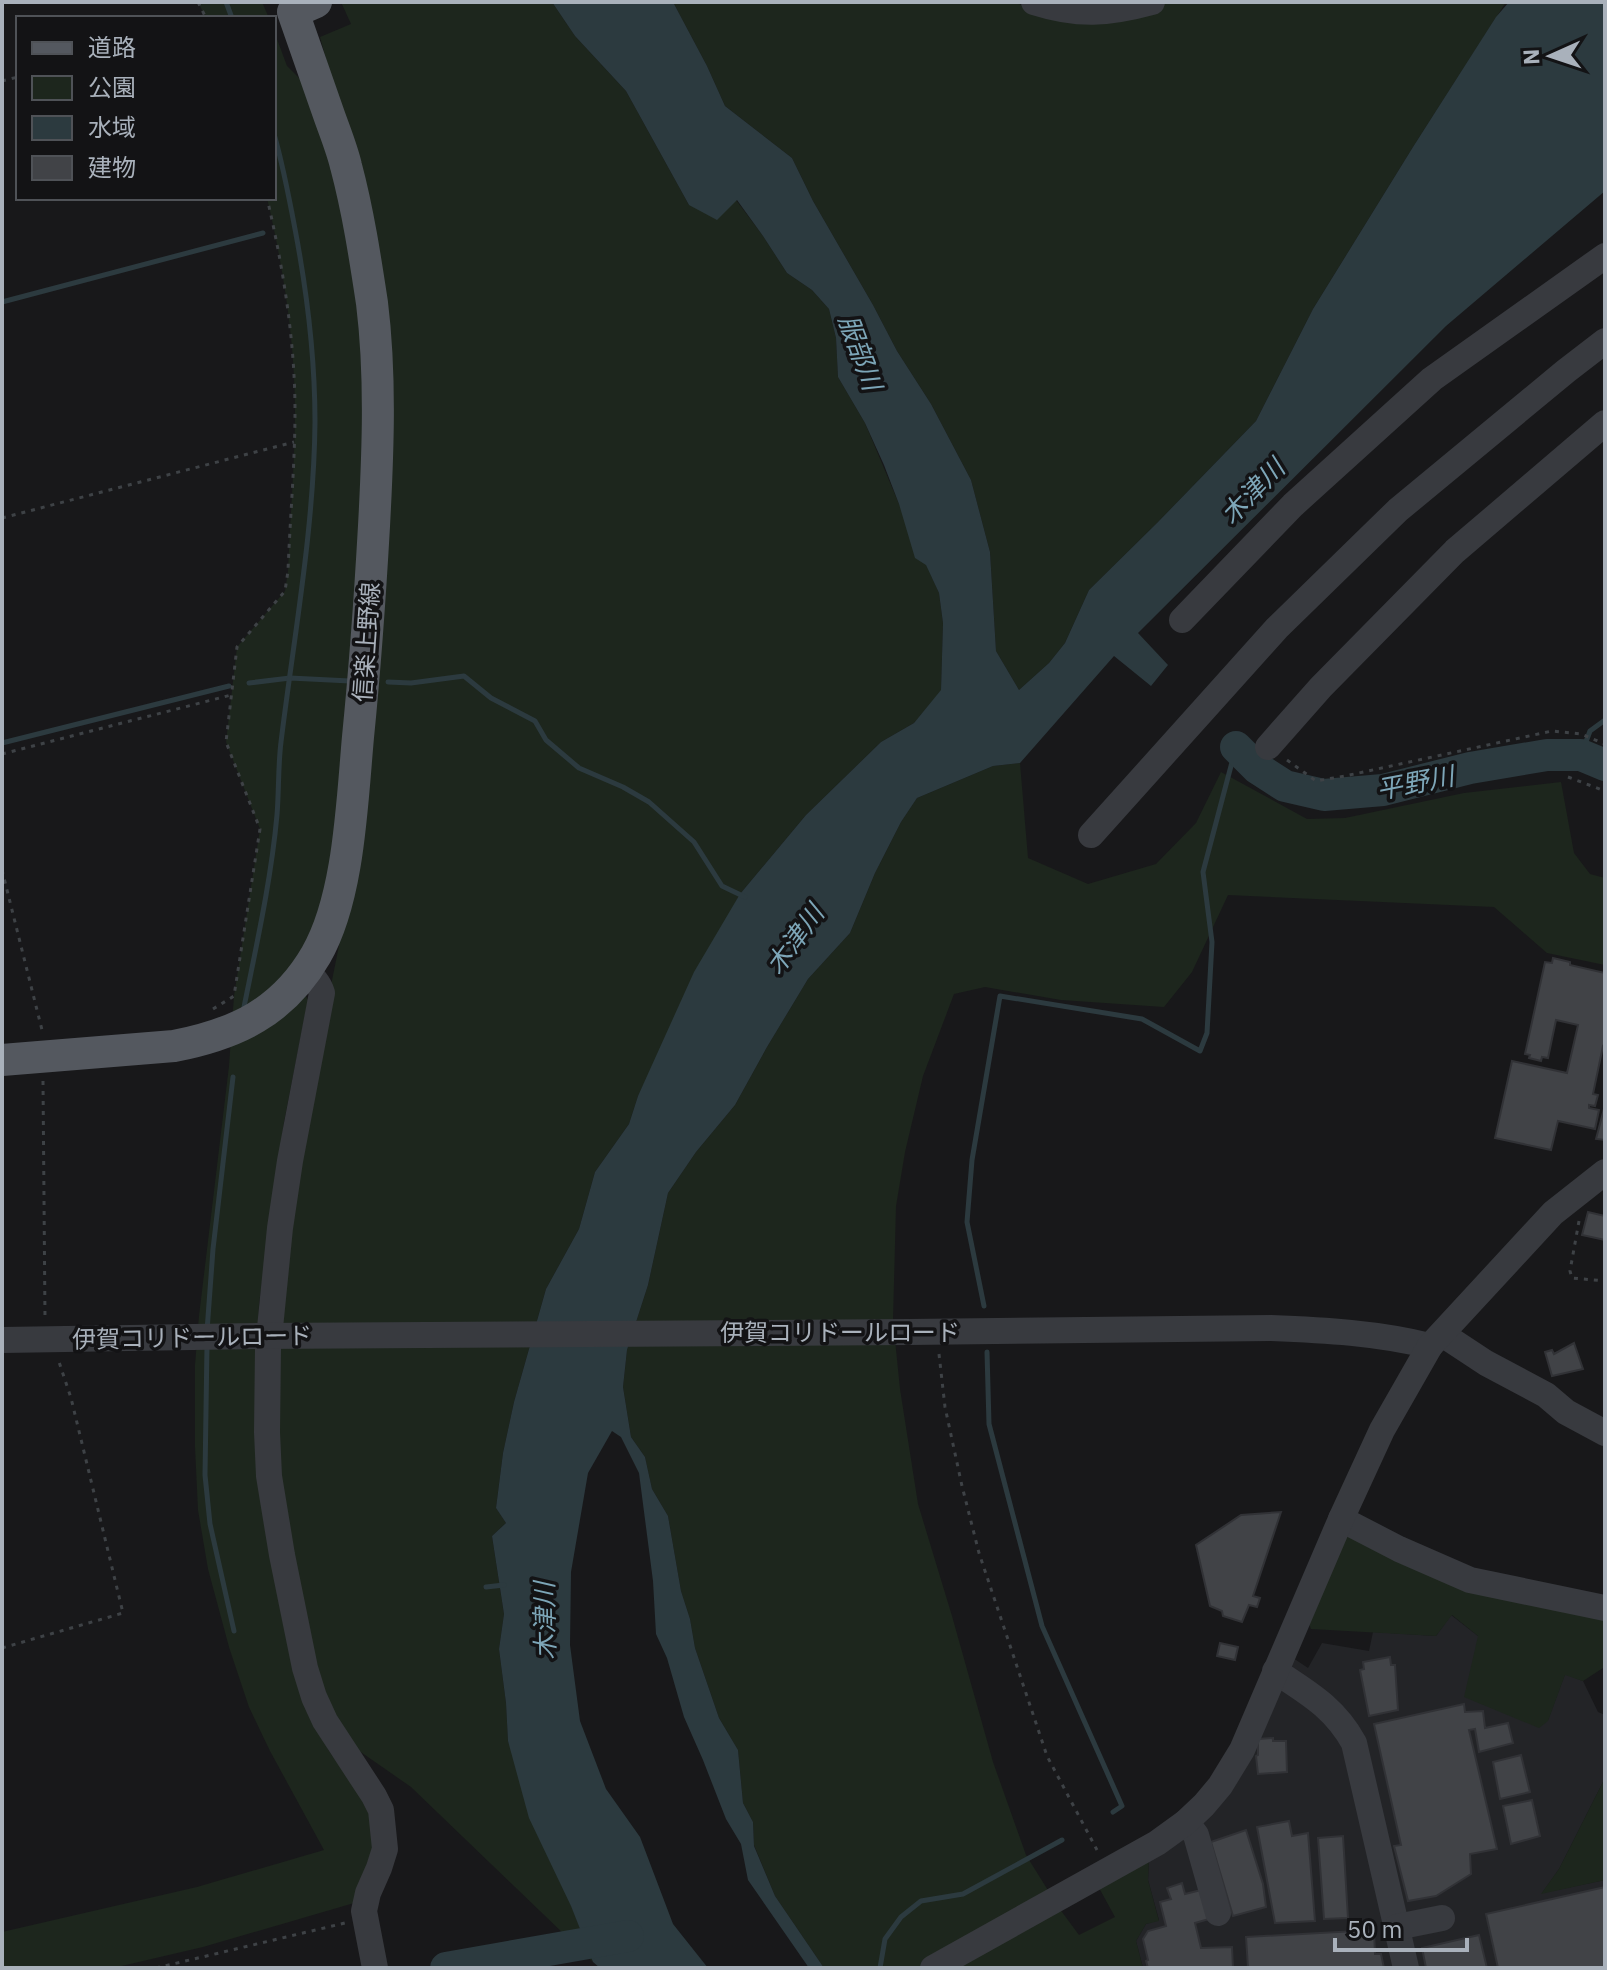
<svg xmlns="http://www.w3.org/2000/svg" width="1607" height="1970" viewBox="0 0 1607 1970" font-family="'IBM Plex Sans','Noto Sans JP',sans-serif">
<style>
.built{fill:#232427}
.green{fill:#1d261d}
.water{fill:#2c3a3f}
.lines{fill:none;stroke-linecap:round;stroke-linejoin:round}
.stream{stroke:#2c3a3f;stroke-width:5}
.river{stroke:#2c3a3f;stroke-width:32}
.building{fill:#414347;stroke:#313236;stroke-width:2}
.path{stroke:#3e4246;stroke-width:3;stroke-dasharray:4 6;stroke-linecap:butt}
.minor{stroke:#383a3f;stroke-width:26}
.major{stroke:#54585f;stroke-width:32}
.minor-bridge{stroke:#383a3f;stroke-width:26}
.labels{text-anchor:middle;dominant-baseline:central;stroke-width:7;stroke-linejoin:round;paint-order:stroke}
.street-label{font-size:24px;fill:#a9b1bb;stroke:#131315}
.water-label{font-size:26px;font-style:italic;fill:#7da6b8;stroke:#131315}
</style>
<rect width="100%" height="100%" fill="#18181a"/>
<polygon class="built" points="1451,1615 1478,1636 1548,1720 1565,1674 1583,1681 1598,1712 1605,1715 1605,1765 1603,1769 1605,1778 1559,1869 1542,1893 1605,1880 1605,1968 1143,1968 1136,1941 1146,1924 1159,1920 1148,1880 1149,1858 1182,1836 1290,1656 1308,1668 1322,1643 1369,1651 1373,1632 1436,1636"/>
<g class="green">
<polygon points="198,2 262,2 269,18 206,18"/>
<polygon points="341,2 552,2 575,36 626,91 689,205 736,200 763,236 787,273 812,290 829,309 836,338 838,377 865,423 899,504 939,593 943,623 941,691 914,723 881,742 806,815 740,894 638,1096 629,1124 595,1172 579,1229 546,1289 514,1402 503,1453 496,1508 506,1523 492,1536 504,1614 499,1649 506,1703 508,1741 593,1962 411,1787 355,1748 335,1720 315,1665 278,1481 279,1294 325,1015 348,901 381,551 351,150 320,37 351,24"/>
<polygon points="673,2 1013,2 1035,10 1151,11 1167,2 1506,2 1413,147 1313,309 1256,421 1158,522 1089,590 1065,643 1049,663 1019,690 996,651 990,552 971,480 931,404 897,351 873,305 813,201 792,158 725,106 707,66"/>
<path d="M274 31 287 66 317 96 355 244 370 468 332 877 309 943 293 973 308 1000 284 1122 259 1304 255 1416 304 1702 329 1751 371 1809 373 1846 354 1903 203 1947 113 1968H2V1932L197 1887 324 1850 270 1751 249 1707 229 1647 208 1569 198 1510 195 1447V1365L199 1316 229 1066 234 996 260 829 226 742 237 647 285 591 288 571C290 517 295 464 295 411 295 341 283 266 267 198H274Z"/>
<polygon points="1020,763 1028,858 1088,884 1156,864 1196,823 1221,772 1307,819 1345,818 1464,793 1561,782 1574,853 1590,874 1605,878 1605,965 1547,953 1494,907 1228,895 1192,972 1164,1007 1061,1000 985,987 954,994 923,1076 905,1152 896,1206 893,1320 900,1389 918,1504 952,1616 993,1762 1026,1855 1059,1908 1079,1935 1115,1917 1098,1886 1149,1858 1148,1880 1159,1921 1146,1924 1136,1941 1143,1968 824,1968 775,1896 754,1845 753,1822 743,1803 738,1750 719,1718 695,1648 690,1619 681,1591 668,1516 652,1489 645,1457 631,1437 623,1387 627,1350 648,1285 668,1193 696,1152 735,1105 767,1047 808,979 850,933 875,873 901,822 917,798 993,766"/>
<polygon points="1342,1532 1605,1619 1605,1662 1603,1668 1583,1681 1565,1675 1548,1721 1539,1728 1464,1697 1478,1636 1452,1615 1436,1636 1311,1629 1306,1617"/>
<polygon points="1605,1778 1605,1880 1541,1894 1559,1869"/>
</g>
<polygon class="water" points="552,2 673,2 707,66 725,106 792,158 813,201 873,305 897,351 931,404 971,480 990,552 996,651 1019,690 1049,663 1065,643 1089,590 1158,522 1256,421 1313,309 1413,147 1496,17 1509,2 1605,2 1605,191 1446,326 1138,633 1168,665 1151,686 1114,656 1020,763 993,766 917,798 901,822 875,873 850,933 808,979 767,1047 735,1105 696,1152 668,1193 648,1285 627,1350 623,1387 631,1437 645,1457 652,1489 668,1516 681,1591 690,1619 695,1648 719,1718 738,1750 743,1803 753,1822 754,1846 775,1896 824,1968 809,1968 748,1880 741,1844 726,1819 703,1760 684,1717 667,1658 656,1634 653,1581 639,1473 621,1437 612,1431 588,1473 571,1572 570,1645 580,1721 606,1789 640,1837 673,1924 708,1968 600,1968 593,1962 571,1906 529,1818 508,1741 506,1703 499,1649 504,1614 492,1536 506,1523 496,1508 503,1453 514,1402 546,1289 579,1229 595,1172 629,1124 638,1096 694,972 740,894 806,815 881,742 914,723 941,690 943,623 939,593 926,565 915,558 899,504 884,465 865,423 838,377 836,338 829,309 812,290 787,273 763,236 737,200 717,220 689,205 626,91 575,36"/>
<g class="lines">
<g class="stream">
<polyline points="226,2 232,18"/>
<polyline points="2,302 263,233"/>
<polyline points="388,682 411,683 464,676 491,698 535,721 546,740 579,768 623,787 649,802 694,842 722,886 745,897"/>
<polyline points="249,683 290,678 350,681"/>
<polyline points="2,743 229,686"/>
<polyline points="1581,755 1590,731 1605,720"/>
<path d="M243 1012C256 947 271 881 277 815 279 790 278 766 281 742 294 636 314 529 315 422 315 357 307 292 295 229 289 197 283 165 274 134"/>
<polyline points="984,1306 967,1222 972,1160 1000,996 1142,1019 1200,1051 1207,1033 1212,942 1203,872 1236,747"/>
<polyline points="207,1331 213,1249 233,1077"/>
<polyline points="207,1345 205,1475 210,1524 234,1631"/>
<polyline points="987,1352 989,1424 1042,1626 1122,1806 1113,1812"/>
<polyline points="486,1587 504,1585"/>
<polyline points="880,1968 885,1939 901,1917 921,1901 963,1894 1062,1840"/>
</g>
<g class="river">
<polyline points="1236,747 1257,768 1285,786 1324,795 1383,790 1470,768 1547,755 1581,755 1605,765"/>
<polyline points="446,1968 628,1936"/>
</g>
</g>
<g class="building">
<polygon points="1553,958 1570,962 1570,965 1605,973 1605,1047 1603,1046 1593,1094 1598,1095 1595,1106 1589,1105 1589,1108 1599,1110 1595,1129 1558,1121 1551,1150 1495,1138 1512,1061 1567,1073 1578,1025 1556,1020 1548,1058 1542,1057 1541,1061 1529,1058 1530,1055 1525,1054 1545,962 1552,963"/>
<polygon points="1605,1105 1605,1140 1596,1139"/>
<polygon points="1588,1212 1605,1216 1605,1240 1582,1235"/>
<polygon points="1574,1343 1583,1369 1552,1376 1545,1352 1552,1350 1554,1354"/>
<polygon points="1281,1512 1253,1596 1260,1598 1257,1607 1249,1605 1242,1622 1223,1616 1222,1611 1210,1606 1196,1545 1241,1515"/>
<polygon points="1220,1643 1238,1647 1235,1660 1217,1656"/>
<polygon points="1390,1657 1391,1665 1395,1665 1398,1710 1369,1716 1360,1670 1364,1669 1363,1662"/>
<polygon points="1464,1704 1465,1712 1483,1711 1485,1728 1508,1723 1513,1743 1479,1752 1475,1729 1469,1730 1497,1849 1470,1854 1471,1874 1436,1896 1408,1901 1394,1846 1401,1845 1374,1724"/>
<polygon points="1273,1738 1273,1741 1286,1741 1287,1772 1258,1774 1256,1756 1258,1755 1258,1739"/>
<polygon points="1521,1755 1530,1792 1500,1799 1493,1762"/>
<polygon points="1532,1800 1540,1836 1511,1844 1503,1806"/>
<polygon points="1289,1821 1292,1836 1308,1833 1315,1921 1275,1923 1257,1827"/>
<polygon points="1246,1830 1263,1884 1266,1907 1233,1916 1211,1842"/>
<polygon points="1343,1836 1348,1918 1324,1919 1318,1838"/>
<polygon points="1182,1883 1185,1894 1201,1890 1209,1919 1195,1923 1201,1948 1232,1947 1233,1968 1148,1968 1146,1961 1148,1960 1143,1939 1148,1931 1166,1926 1160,1902 1171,1899 1167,1888"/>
<polygon points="1605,1887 1605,1968 1498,1968 1486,1914"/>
<polygon points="1374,1930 1375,1954 1381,1954 1384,1968 1248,1968 1246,1937"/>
<polygon points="1479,1935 1487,1968 1426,1968 1422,1948"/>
</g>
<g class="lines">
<g class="path">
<polyline points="198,2 206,18"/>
<polyline points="2,81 18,77"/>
<polyline points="2,518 294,442"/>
<polyline points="2,754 231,695"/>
<polyline points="1287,760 1316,781 1345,776 1552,731 1581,734 1605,744"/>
<polyline points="1568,777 1605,791"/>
<polyline points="2,870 43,1034"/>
<path d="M213 1009 234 996 260 829 226 742 237 647 285 591 288 571C290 518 295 464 295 411 295 341 283 266 267 198"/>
<polyline points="43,1081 45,1318"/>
<polyline points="1579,1221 1570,1271 1572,1278 1605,1281"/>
<polyline points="939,1354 945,1407 962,1486 979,1553 1047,1756 1097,1850"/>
<polyline points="2,1648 123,1613 71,1398 58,1359"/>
<polyline points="156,1968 345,1923"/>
</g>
<g class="minor">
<path d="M1034 2C1078 16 1108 14 1152 2"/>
<polyline points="1182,620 1293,505 1432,379 1605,256"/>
<polyline points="1268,747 1321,687 1455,551 1605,423"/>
<polyline points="1091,835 1277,628 1398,510 1566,371 1605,341"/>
<path d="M305 971C314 978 319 983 322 993L290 1161 280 1228 268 1348 267 1432 269 1476 282 1555 305 1668 314 1697 325 1721 374 1796 381 1810 385 1849 379 1868 368 1893 364 1911 375 1968"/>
<path d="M909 1332 1271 1328C1324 1330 1378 1333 1430 1346"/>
<polyline points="1442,1334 1486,1363 1546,1395 1566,1412 1605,1433"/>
<polyline points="1341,1519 1399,1549 1470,1580 1605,1608"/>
<path d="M1275 1671C1308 1693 1334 1707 1354 1743L1406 1968"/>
<polyline points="1186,1822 1196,1835 1218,1913"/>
<polyline points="1397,1927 1442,1918"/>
<polyline points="933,1968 1157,1843 1186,1822 1204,1805 1220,1786 1242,1750 1341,1519 1382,1430 1430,1346 1553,1213 1605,1172"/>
</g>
<path class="major" d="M2 1060 174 1046C236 1034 283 1012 316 955 349 898 352 803 358 737 365 667 370 597 374 526 378 452 381 376 372 303 365 257 358 211 346 166 342 149 335 132 329 115 317 80 305 46 293 12L316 2"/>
<polyline class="minor-bridge" points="2,1340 259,1336 909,1332"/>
</g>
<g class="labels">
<g class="street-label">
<text transform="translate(366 642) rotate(-86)">信楽上野線</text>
<text x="840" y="1332">伊賀コリドールロード</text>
<text transform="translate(192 1337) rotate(-1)">伊賀コリドールロード</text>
</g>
<g class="water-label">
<text transform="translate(861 352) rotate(70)">服部川</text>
<text transform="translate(1252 491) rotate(-46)">木津川</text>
<text transform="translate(1415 782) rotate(-11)">平野川</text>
<text transform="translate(794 939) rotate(-54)">木津川</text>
<text transform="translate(544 1621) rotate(-91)">木津川</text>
</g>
</g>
<rect width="1607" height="1970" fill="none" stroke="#a9b1bb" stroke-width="8"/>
<rect x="16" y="16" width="260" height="184" fill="#131315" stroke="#4f5257" stroke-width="2"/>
<rect x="32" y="42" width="40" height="12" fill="#54585f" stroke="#4f5257" stroke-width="2"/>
<text x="88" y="56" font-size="24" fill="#a9b1bb">道路</text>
<rect x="32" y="76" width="40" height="24" fill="#1d261d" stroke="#4f5257" stroke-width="2"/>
<text x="88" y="96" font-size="24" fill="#a9b1bb">公園</text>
<rect x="32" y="116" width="40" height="24" fill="#2c3a3f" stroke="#4f5257" stroke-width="2"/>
<text x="88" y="136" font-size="24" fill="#a9b1bb">水域</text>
<rect x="32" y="156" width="40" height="24" fill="#414347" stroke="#4f5257" stroke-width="2"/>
<text x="88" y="176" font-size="24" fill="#a9b1bb">建物</text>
<g transform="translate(1551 56) rotate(267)" stroke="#131315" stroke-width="6" paint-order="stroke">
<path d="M0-6L14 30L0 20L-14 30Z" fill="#a9b1bb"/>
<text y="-12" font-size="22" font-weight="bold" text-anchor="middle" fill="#a9b1bb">N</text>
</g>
<path d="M1335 1938v12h132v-12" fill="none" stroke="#a9b1bb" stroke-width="4"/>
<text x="1347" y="1938" font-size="24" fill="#a9b1bb" stroke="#131315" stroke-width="6" paint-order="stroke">50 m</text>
</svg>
